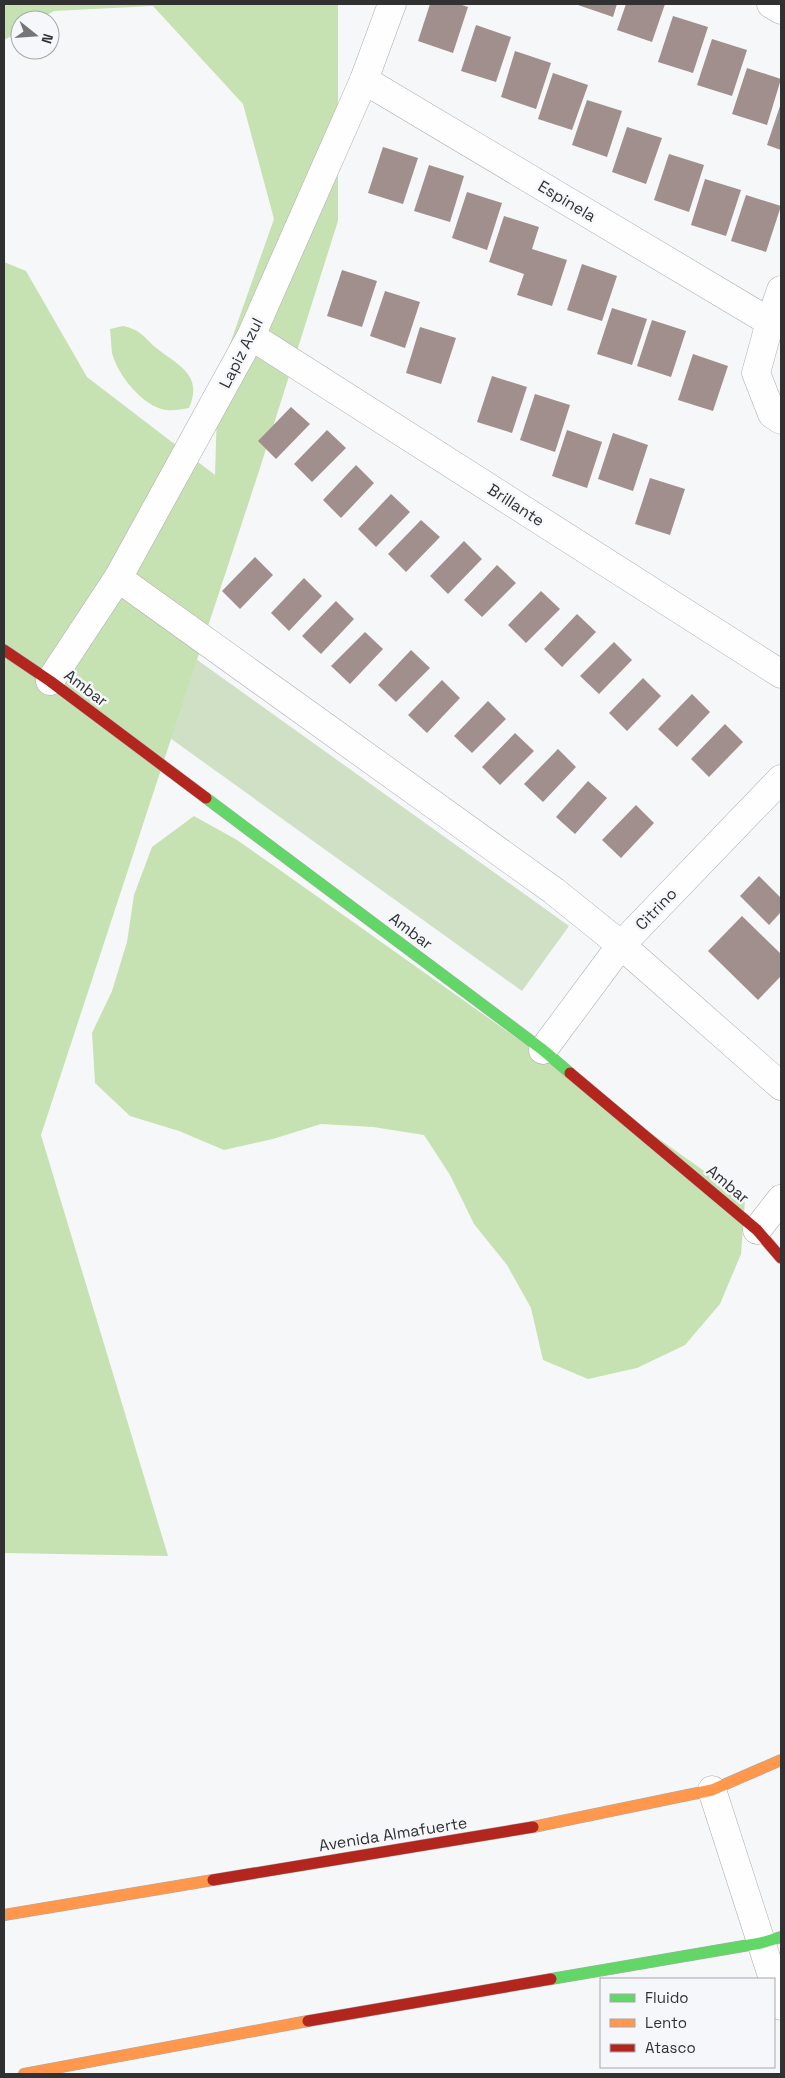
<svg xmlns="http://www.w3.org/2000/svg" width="785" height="2078" viewBox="0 0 785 2078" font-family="'Space Grotesk',sans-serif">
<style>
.green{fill:#d0e0c5}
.forest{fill:#c7e2b2}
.building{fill:#a08f8d}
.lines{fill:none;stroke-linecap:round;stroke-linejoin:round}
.street-casing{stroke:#abacae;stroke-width:29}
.fast-casing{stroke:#abacae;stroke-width:12}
.slow-casing{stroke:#abacae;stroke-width:12}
.jam-casing{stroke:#abacae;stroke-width:12}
.street{stroke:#fefefe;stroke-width:28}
.fast{stroke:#63d668;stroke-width:11}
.slow{stroke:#ff974d;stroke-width:11}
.jam{stroke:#b3261e;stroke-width:11}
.labels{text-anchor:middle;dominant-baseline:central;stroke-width:5;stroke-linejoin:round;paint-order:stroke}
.street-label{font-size:16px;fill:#313132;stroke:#f5f7fa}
</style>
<rect width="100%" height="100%" fill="#f6f7f9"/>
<polygon class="green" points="150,626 569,926 522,991 106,692"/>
<g class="forest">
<polygon points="4,4 338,4 338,221 260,468 41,1135 168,1556 4,1553 4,262 26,271 87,377 215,475 218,378 274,219 243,104 153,6 54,11 38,20 20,20 20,31 4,40"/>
<path d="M123 326C141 330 143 336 155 347 177 365 204 374 189 408 182 409 174 411 166 410 143 407 117 374 112 353 111 345 111 337 110 329Z"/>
<polygon points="194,816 237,840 277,868 745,1200 741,1254 720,1304 685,1345 637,1368 588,1379 543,1360 531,1308 507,1265 474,1224 450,1175 424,1135 373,1127 321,1124 273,1139 224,1150 179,1131 130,1116 95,1083 92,1033 112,991 127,942 134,895 152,847"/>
</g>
<g class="building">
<polygon points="430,4 459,4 468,7 453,53 418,41"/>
<polygon points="578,4 617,4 613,17 578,5"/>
<polygon points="626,4 665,4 652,42 617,30"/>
<polygon points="673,16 708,27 693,73 658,62"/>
<polygon points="476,25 511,37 496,82 461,71"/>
<polygon points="712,39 747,50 732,96 697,85"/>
<polygon points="515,51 551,63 536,109 501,97"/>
<polygon points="747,68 781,79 767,125 732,114"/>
<polygon points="553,73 588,85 572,130 538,119"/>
<polygon points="587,100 622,111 607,157 572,145"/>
<polygon points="781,103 781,150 767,145"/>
<polygon points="627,127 662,138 646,184 612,172"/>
<polygon points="383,147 418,158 403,204 368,193"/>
<polygon points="669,154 704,165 689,212 654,200"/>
<polygon points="429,165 464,176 450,222 414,211"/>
<polygon points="705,179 741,190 726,236 691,225"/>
<polygon points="467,192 502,203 487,250 452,238"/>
<polygon points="746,195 781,206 766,252 731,241"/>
<polygon points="504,216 539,227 532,249 567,260 552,306 517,295 524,274 489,262"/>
<polygon points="582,264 617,276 602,321 567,310"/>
<polygon points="342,270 377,281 362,327 327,316"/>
<polygon points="385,291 420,302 405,348 370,336"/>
<polygon points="612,308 647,319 632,365 597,354"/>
<polygon points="652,320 686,331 671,377 637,366"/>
<polygon points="420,327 456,338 441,384 406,373"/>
<polygon points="693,354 728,366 713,411 678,400"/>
<polygon points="492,376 527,387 512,433 477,422"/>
<polygon points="535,394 570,405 555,452 520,440"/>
<polygon points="291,407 310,424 276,459 258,441"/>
<polygon points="327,430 346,448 312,482 294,464"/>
<polygon points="567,430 602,442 587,488 552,476"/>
<polygon points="613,433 648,445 633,491 598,479"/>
<polygon points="356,465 374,483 341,518 323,500"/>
<polygon points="650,478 685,489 670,535 635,524"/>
<polygon points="391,494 410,512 376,547 358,529"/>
<polygon points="421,520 440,537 406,572 388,554"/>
<polygon points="464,541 482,559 448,594 430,576"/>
<polygon points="255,557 273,575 240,609 222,591"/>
<polygon points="497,565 516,583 482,617 464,600"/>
<polygon points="304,578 322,596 289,631 271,613"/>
<polygon points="541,591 560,609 526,643 508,625"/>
<polygon points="336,601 354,619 321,654 302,636"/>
<polygon points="577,614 596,632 562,667 544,649"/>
<polygon points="365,632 383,649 350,684 331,666"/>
<polygon points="614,642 632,660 599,694 580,676"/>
<polygon points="411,650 430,668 396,702 378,685"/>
<polygon points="643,678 661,696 627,731 609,713"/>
<polygon points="442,680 460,698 427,733 408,715"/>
<polygon points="692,694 710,712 677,747 658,729"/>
<polygon points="488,701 506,719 472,753 454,736"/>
<polygon points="725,724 743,742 709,777 691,759"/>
<polygon points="515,733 534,751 500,785 482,767"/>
<polygon points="558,749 576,767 543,802 524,784"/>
<polygon points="588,781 607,798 575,834 556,817"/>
<polygon points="636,805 654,823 621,858 602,840"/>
<polygon points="759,876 781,898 781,912 769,925 740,896"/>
<polygon points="742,916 781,954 781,976 758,1000 708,951"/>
</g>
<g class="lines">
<g class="street-casing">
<g id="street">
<polyline points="771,4 781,10"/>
<polyline points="364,80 770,322"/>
<polyline points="781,290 770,322 756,373 772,414 781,420"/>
<polyline points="251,336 781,674"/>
<polyline points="118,578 554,891 621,945 781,1086"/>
<polyline points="50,681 118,578 251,336 364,80 392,4"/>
<polyline points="543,1050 621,945 781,779"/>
<polyline points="757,1230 781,1199"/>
<polyline points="712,1790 773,1979"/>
<polyline points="774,1983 781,2006"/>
</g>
</g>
<g class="fast-casing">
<g id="fast">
<polyline points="206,798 543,1050 570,1073"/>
<polyline points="551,1979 761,1943 781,1937"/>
</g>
</g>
<g class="slow-casing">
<g id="slow">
<polyline points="533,1827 712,1790 781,1760"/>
<polyline points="4,1915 213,1880"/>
<polyline points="24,2074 308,2021"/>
</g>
</g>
<g class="jam-casing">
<g id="jam">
<polyline points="4,650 50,681 206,798"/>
<polyline points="570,1073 757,1230 781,1258"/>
<polyline points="213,1880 533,1827"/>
<polyline points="308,2021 551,1979"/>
</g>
</g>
<use href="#street" class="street"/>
<use href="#fast" class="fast"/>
<use href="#slow" class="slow"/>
<use href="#jam" class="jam"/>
</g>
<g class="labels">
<g class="street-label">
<text transform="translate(567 201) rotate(31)">Espinela</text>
<text transform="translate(241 353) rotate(-63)">Lapiz Azul</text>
<text transform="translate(516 505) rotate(33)">Brillante</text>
<text transform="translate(86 688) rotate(37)">Ambar</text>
<text transform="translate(656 909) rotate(-46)">Citrino</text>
<text transform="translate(411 931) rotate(37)">Ambar</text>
<text transform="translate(728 1184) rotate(40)">Ambar</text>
<text transform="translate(393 1834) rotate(-9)">Avenida Almafuerte</text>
</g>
</g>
<rect width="785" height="2078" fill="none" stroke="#313132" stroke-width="10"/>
<rect x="600" y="1978" width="175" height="90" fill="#f5f7fa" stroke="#a7a8aa"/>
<rect x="610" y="1994" width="25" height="8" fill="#63d668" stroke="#a7a8aa"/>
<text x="645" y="2003" font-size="15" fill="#313132">Fluido</text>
<rect x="610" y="2019" width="25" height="8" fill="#ff974d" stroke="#a7a8aa"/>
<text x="645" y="2028" font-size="15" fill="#313132">Lento</text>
<rect x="610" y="2044" width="25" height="8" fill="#b3261e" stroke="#a7a8aa"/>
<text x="645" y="2053" font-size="15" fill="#313132">Atasco</text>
<g transform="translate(35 35) rotate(107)"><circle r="24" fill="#f5f7fa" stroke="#a7a8aa"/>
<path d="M0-4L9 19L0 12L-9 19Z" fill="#767678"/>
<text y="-8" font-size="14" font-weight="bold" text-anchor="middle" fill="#313132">N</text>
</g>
</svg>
